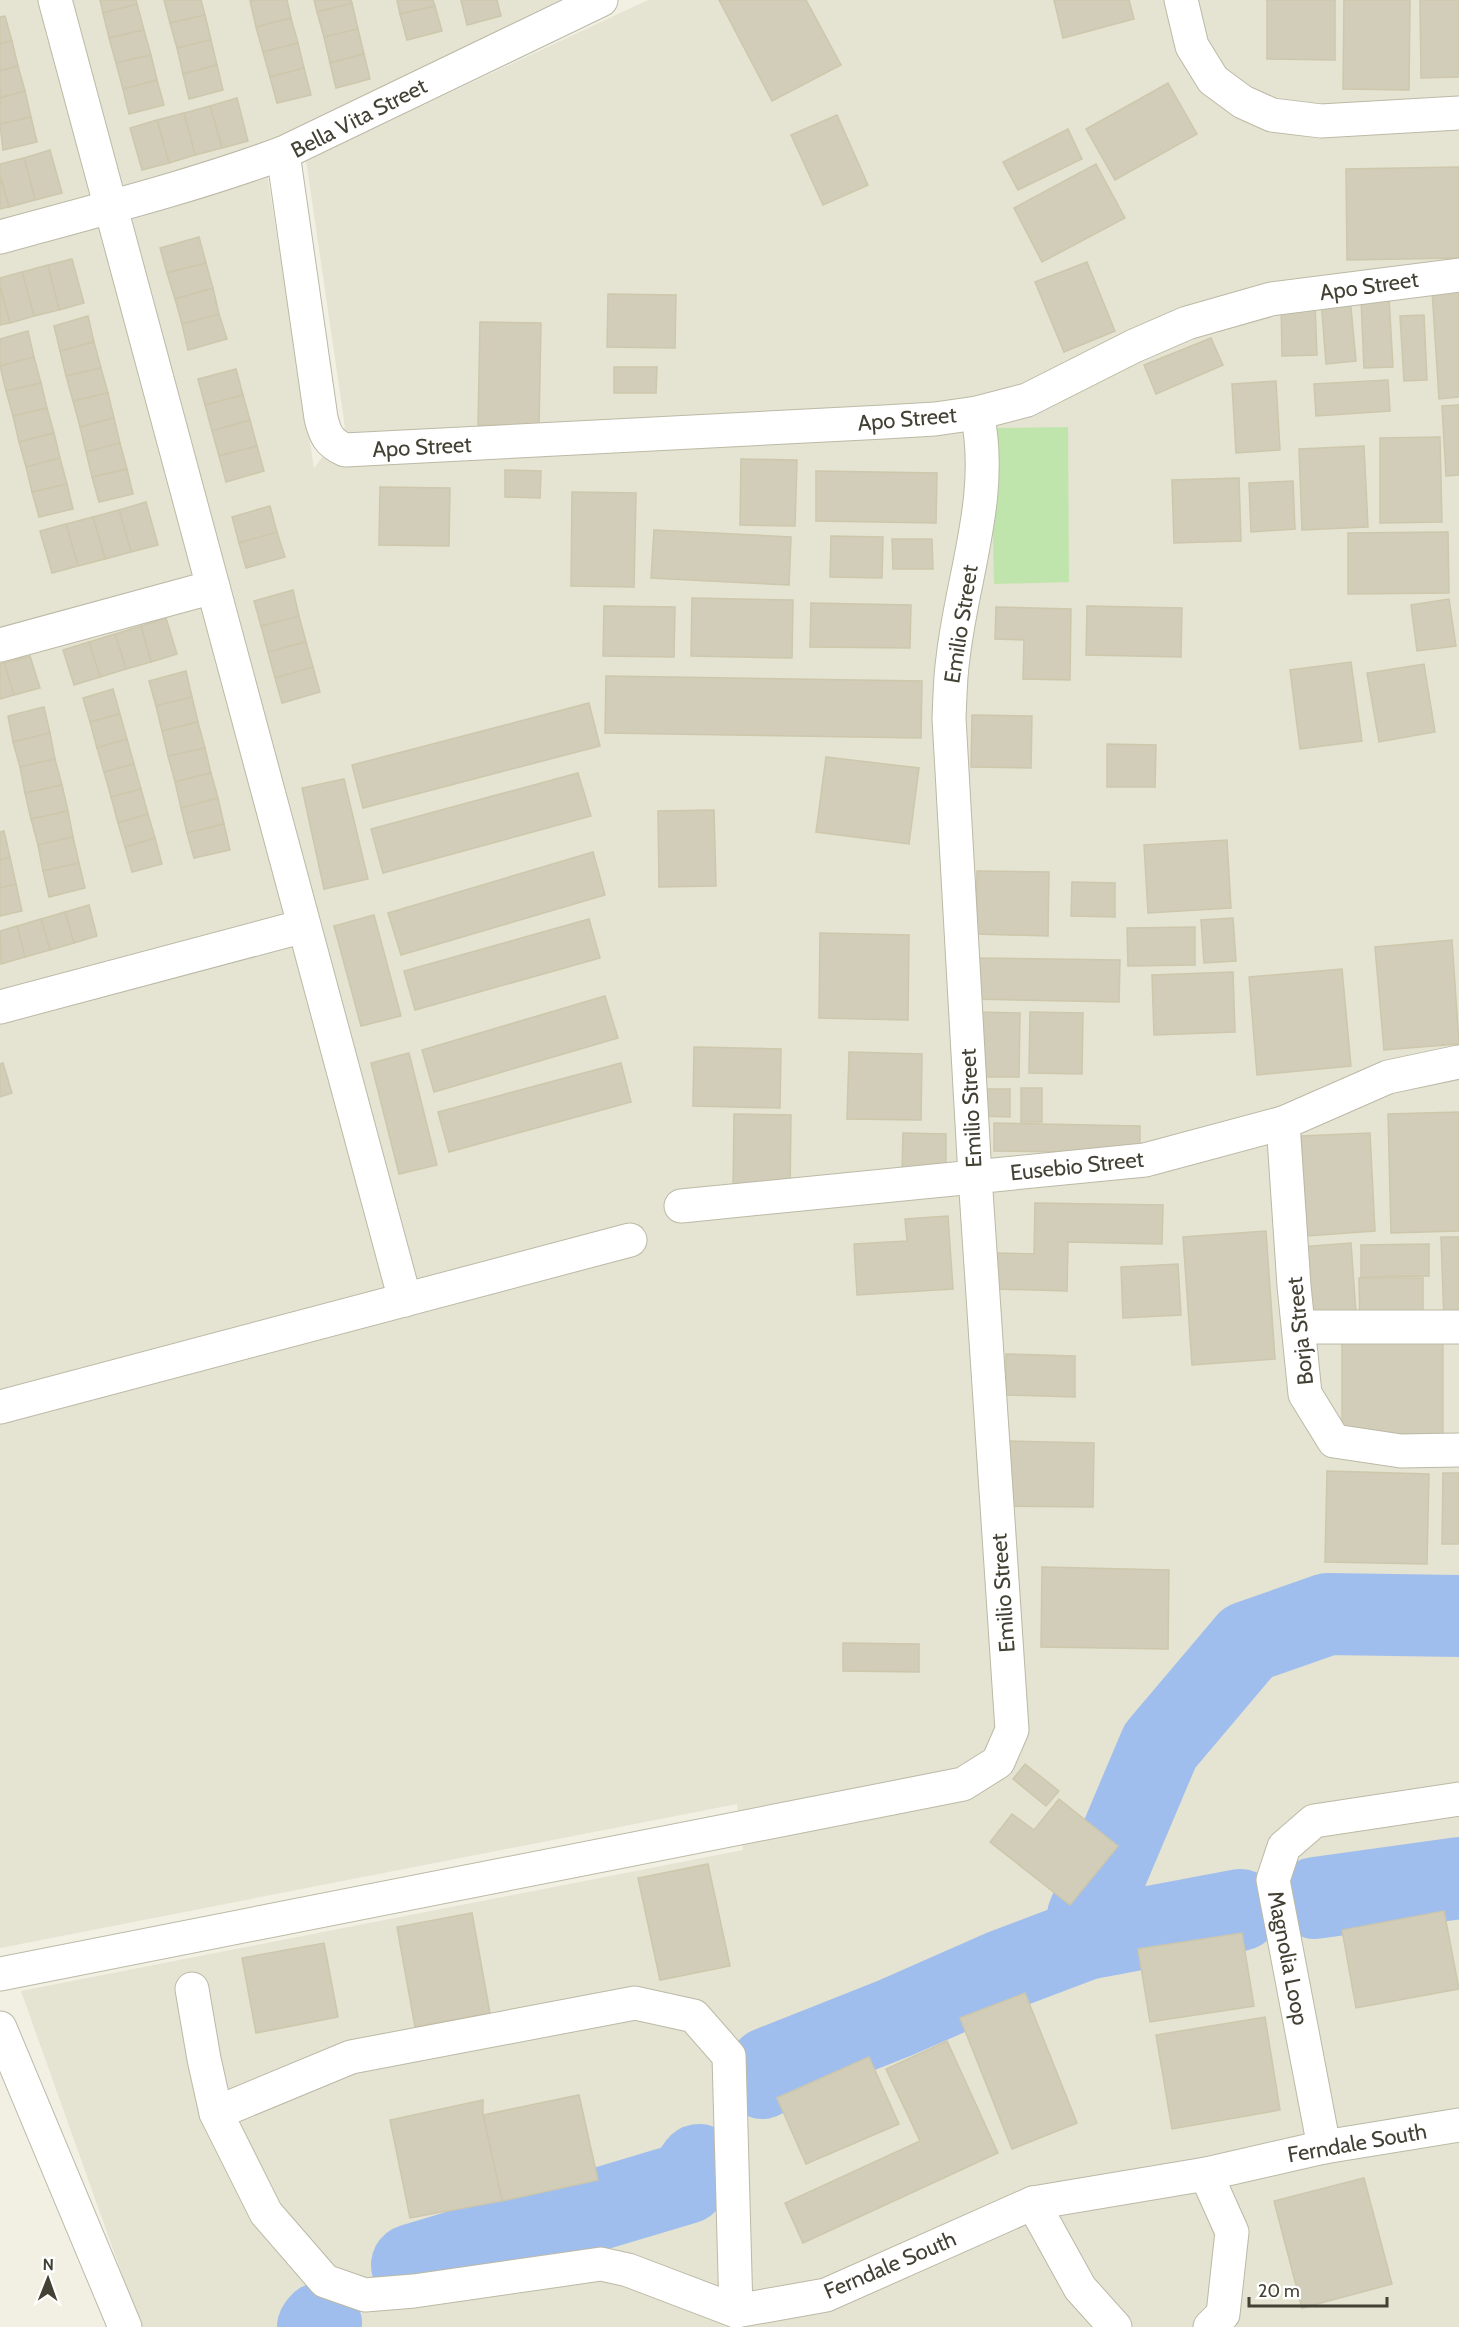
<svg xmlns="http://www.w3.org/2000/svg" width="1459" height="2327" viewBox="0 0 1459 2327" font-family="Cabin,sans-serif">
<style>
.residential{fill:#e5e3d1}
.green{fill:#c0e5ac}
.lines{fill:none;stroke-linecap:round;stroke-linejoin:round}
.river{stroke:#a0beed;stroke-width:82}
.building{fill:#d2cdb9;stroke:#cdc7ac;stroke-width:1.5}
.minor-casing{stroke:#bcb9a6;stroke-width:35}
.minor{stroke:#fff;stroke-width:33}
.labels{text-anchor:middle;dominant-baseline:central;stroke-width:4.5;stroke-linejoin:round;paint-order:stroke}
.street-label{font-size:22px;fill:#434034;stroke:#fff}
</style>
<rect width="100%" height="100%" fill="#f1f0e3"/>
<polygon class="residential" points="0,0 566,0 263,148 314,468 345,427 306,160 648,0 1459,0 1459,2327 143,2327 139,2322 21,1991 743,1850 737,1804 0,1948"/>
<polygon class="green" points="1068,427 1069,582 994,584 991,428"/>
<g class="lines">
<g class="river">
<polyline points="1315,1898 1459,1878"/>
<polyline points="1086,1939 1088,1916 1160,1746 1248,1642 1328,1614 1459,1616"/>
<polyline points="762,2078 769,2068 895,2018 1004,1970 1086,1939 1240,1910"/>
<polyline points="412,2265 686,2183 699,2165"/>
<polyline points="318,2327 321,2323"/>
</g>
</g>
<g class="building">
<polygon points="100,0 136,0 137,4 103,13"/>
<polygon points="164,0 201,0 205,15 170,23"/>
<polygon points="254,0 287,0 291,18 256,27 250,1"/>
<polygon points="314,0 351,0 352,3 317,12"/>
<polygon points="397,0 433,0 435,6 400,14"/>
<polygon points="461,0 497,0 501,16 467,25"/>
<polygon points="719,0 806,0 841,65 772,101"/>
<polygon points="1054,0 1129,0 1134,19 1063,38"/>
<polygon points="1267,0 1335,0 1335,60 1267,59"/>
<polygon points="1344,0 1410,0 1409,90 1343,89"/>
<polygon points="1420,0 1459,0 1459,77 1421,78"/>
<polygon points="352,3 358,29 324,37 317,12"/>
<polygon points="137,4 144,30 109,38 103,13"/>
<polygon points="435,6 442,31 407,40 400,14"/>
<polygon points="205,15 211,40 177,48 170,23"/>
<polygon points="5,16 12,41 0,44 0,17"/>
<polygon points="291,18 298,43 263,52 256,27"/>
<polygon points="358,29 364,54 330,63 324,37"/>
<polygon points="144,30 151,55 116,63 109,38"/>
<polygon points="211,40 217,65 183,74 177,48"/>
<polygon points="12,41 18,66 0,71 0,44"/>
<polygon points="298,43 304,68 270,77 263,52"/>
<polygon points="364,54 370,79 336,88 330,63"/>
<polygon points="151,55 157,80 123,89 116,63"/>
<polygon points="217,65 223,90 189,99 183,74"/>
<polygon points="18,66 25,91 0,98 0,71"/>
<polygon points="304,68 311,95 277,103 270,77"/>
<polygon points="157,80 164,105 129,114 123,89"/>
<polygon points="1168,83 1197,134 1115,180 1086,129"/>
<polygon points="25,91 31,117 0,124 0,98"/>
<polygon points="237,98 248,141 222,148 210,106"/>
<polygon points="210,106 222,148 195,155 184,113"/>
<polygon points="184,113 195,155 169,163 157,120"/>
<polygon points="837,115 868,185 823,205 791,135"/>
<polygon points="31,117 37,142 3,150 0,124"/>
<polygon points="157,120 169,163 142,170 130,128"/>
<polygon points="1068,129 1082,159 1018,190 1003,162"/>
<polygon points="50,150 62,193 35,200 24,158"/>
<polygon points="24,158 35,200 9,207 0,176 0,164"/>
<polygon points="1096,164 1125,218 1042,262 1014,208"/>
<polygon points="1459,167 1459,258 1347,260 1346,169"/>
<polygon points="0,176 9,207 0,209"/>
<polygon points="199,237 206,263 167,273 160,248"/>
<polygon points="72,259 84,303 59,310 48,265"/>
<polygon points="1087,262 1115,331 1064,352 1035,282"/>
<polygon points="206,263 213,288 175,299 167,273"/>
<polygon points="48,265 59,310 34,316 22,272"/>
<polygon points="22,272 34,316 10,323 0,287 0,278"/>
<polygon points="0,287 10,323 0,325"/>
<polygon points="213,288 219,314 182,324 175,299"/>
<polygon points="1459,289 1459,397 1439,399 1432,290"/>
<polygon points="608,294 676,295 675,348 607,347"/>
<polygon points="1350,297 1356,361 1326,364 1321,300"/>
<polygon points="1389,298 1393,367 1364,368 1361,299"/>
<polygon points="1315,303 1317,355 1282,356 1281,304"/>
<polygon points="219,314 227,339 188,350 182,324"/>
<polygon points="1424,315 1427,380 1404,381 1400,316"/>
<polygon points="88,316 94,342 60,351 54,326"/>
<polygon points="480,322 541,323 539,426 478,425"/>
<polygon points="28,331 34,357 0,366 0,339"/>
<polygon points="1211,338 1223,365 1156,394 1144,365"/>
<polygon points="94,342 101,368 66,376 60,351"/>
<polygon points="34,357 41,383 6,391 0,366"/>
<polygon points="614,367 657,367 656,393 614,393"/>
<polygon points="101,368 108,393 73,401 66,376"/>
<polygon points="236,369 243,395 205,405 198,379"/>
<polygon points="1388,380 1390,411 1316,416 1314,384"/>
<polygon points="1276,381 1280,450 1236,453 1232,384"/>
<polygon points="41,383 47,408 13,416 6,391"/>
<polygon points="108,393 114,418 80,427 73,401"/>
<polygon points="243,395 250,420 212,431 205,405"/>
<polygon points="1459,405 1459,475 1446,476 1442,406"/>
<polygon points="47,408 54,433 19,442 13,416"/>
<polygon points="114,418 120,443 86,452 80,427"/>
<polygon points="250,420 257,446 219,456 212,431"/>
<polygon points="54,433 60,458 26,467 19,442"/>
<polygon points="1440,437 1442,522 1380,523 1380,438"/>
<polygon points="120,443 127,469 92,477 86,452"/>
<polygon points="257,446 264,471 226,482 219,456"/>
<polygon points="1364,446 1368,527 1302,530 1299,449"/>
<polygon points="60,458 67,484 32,492 26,467"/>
<polygon points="741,459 797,460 795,526 740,525"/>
<polygon points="127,469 133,494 99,502 92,477"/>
<polygon points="505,470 541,471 540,498 505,497"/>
<polygon points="816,471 937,473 936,523 816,521"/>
<polygon points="1239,478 1241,541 1174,543 1172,480"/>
<polygon points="1293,481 1295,529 1251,532 1249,483"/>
<polygon points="67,484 73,509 39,517 32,492"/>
<polygon points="380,487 450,488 449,546 379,545"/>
<polygon points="572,492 636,493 634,587 571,586"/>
<polygon points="146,502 158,545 131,552 119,510"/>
<polygon points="270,506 277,532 239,543 232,517"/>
<polygon points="119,510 131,552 105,559 93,517"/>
<polygon points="93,517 105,559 78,566 66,524"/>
<polygon points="66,524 78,566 52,573 40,531"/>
<polygon points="654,530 791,537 789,585 651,578"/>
<polygon points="277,532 285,557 246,568 239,543"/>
<polygon points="1448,532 1449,593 1348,594 1348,533"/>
<polygon points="831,536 883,537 882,578 830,577"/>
<polygon points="892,539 932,539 933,569 893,569"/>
<polygon points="293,590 299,616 261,626 254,601"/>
<polygon points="692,598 793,600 792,658 691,656"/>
<polygon points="1449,599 1456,646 1417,651 1411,605"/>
<polygon points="811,603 911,605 910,648 810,647"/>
<polygon points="604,606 675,607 674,657 603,656"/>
<polygon points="1087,606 1182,608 1181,657 1086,655"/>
<polygon points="996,607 1071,609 1070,680 1023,679 1024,640 995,639"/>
<polygon points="299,616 306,642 268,652 261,626"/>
<polygon points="166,618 177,654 151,662 141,626"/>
<polygon points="141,626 151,662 126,669 115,634"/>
<polygon points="115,634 126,669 100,677 89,642"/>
<polygon points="89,642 100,677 74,685 63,650"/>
<polygon points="306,642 313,667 275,678 268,652"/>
<polygon points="30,656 40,688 14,695 4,663"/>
<polygon points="1351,662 1362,741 1300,749 1290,670"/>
<polygon points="4,663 14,695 0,699 0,664"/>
<polygon points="1424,664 1435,732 1379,742 1367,673"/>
<polygon points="313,667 320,692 282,703 275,678"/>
<polygon points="186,671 192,697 156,706 149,681"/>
<polygon points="606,676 922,681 921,738 605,733"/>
<polygon points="113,689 120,714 90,722 83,698"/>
<polygon points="192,697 198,722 162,731 156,706"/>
<polygon points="589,703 600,746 363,808 352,765"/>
<polygon points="44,707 50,733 13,742 8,716"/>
<polygon points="120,714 127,739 97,748 90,722"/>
<polygon points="972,715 1032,716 1031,768 971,767"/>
<polygon points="198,722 205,748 168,756 162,731"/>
<polygon points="50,733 55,759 20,767 13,742"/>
<polygon points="127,739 134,764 104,772 97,748"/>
<polygon points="1107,744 1156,745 1155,787 1107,787"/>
<polygon points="205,748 211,773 175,782 168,756"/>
<polygon points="826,757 919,768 909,844 816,832"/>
<polygon points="55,759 62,785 25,793 20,767"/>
<polygon points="134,764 141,789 111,797 104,772"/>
<polygon points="211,773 218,798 181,808 175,782"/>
<polygon points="578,773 591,816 383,873 371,829"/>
<polygon points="344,779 368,879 324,889 302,788"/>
<polygon points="62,785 68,811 31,819 25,793"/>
<polygon points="141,789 148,814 118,823 111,797"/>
<polygon points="218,798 224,824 187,833 181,808"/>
<polygon points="714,810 716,886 659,887 658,811"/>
<polygon points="68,811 73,837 38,845 31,819"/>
<polygon points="148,814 155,838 125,847 118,823"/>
<polygon points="224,824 230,850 194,858 187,833"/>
<polygon points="4,831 10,857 0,860 0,832"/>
<polygon points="73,837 79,863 43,871 38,845"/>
<polygon points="155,838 162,864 132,872 125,847"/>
<polygon points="1227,840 1231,908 1148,913 1144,845"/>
<polygon points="593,852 605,895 401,955 388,913"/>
<polygon points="10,857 16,884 0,888 0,860"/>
<polygon points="79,863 85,888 49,897 43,871"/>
<polygon points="977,871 1049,872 1048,936 976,934"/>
<polygon points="1072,882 1115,883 1115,917 1071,916"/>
<polygon points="16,884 22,911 0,916 0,888"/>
<polygon points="89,905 97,936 74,943 65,912"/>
<polygon points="65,912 74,943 50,950 41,919"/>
<polygon points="374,915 401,1016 361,1026 334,926"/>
<polygon points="1233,918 1236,961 1204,963 1201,920"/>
<polygon points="41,919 50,950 25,957 17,926"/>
<polygon points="589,919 600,958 415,1010 404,971"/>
<polygon points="17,926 25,957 1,964 0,931"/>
<polygon points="1195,927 1195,965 1128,966 1127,928"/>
<polygon points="820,933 909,935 908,1020 819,1018"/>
<polygon points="1452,940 1459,1044 1384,1050 1375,947"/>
<polygon points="972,958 1120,960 1119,1002 971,999"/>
<polygon points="1342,969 1351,1066 1257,1075 1249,977"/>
<polygon points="1233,972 1235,1032 1154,1035 1152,975"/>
<polygon points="605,996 618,1038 434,1092 422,1050"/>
<polygon points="977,1012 1020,1013 1019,1077 976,1077"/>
<polygon points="1030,1012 1083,1013 1082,1074 1029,1073"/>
<polygon points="694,1047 781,1049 780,1108 693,1106"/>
<polygon points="849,1052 922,1054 921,1120 847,1119"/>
<polygon points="409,1053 437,1165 399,1174 371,1063"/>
<polygon points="3,1063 12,1093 0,1097 0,1064"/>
<polygon points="621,1063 631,1102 449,1152 438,1112"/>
<rect x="1021" y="1088" width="21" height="34"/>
<polygon points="981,1089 1010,1089 1010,1117 980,1116"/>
<polygon points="1459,1112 1459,1231 1391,1233 1388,1114"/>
<polygon points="734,1114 791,1115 790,1193 733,1192"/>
<polygon points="994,1123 1140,1126 1140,1153 994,1151"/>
<polygon points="903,1133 946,1134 946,1174 902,1174"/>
<polygon points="1370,1133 1375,1231 1307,1236 1301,1136"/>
<polygon points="1035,1203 1163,1205 1162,1244 1068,1242 1067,1291 995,1289 996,1253 1034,1254"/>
<polygon points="948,1216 953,1289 857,1295 854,1244 907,1241 905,1219"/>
<polygon points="1266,1231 1275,1359 1192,1365 1183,1237"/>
<polygon points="1441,1237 1459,1237 1459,1320 1444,1321"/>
<polygon points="1351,1243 1356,1314 1304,1318 1300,1247"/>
<polygon points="1429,1244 1429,1276 1361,1277 1361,1245"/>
<polygon points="1178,1264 1181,1315 1123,1318 1121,1267"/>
<polygon points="1359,1278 1423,1278 1423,1325 1360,1326"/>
<polygon points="1342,1336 1443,1336 1443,1434 1342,1435"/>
<polygon points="1006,1354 1075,1356 1075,1397 1006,1395"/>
<polygon points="1005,1441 1094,1443 1093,1507 1004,1506"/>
<polygon points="1327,1471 1429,1474 1427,1564 1325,1562"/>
<polygon points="1443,1473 1459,1473 1459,1544 1442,1544"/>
<polygon points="1042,1567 1169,1570 1168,1649 1041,1647"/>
<polygon points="843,1643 919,1644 919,1672 843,1671"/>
<polygon points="1025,1764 1059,1791 1046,1806 1013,1779"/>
<polygon points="1059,1799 1118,1846 1070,1905 990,1842 1012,1814 1034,1830"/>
<polygon points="708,1864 730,1966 660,1980 638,1878"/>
<polygon points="1444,1911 1459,1989 1356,2008 1342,1930"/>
<polygon points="472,1913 490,2013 415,2027 397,1927"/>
<polygon points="1242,1933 1254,2006 1150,2022 1138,1949"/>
<polygon points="324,1943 338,2017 256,2033 242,1958"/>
<polygon points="1025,1993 1077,2123 1012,2149 960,2018"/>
<polygon points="1265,2017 1280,2110 1172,2129 1156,2035"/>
<polygon points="947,2041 998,2153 803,2243 785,2203 920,2141 886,2069"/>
<polygon points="869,2057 899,2124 806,2164 777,2098"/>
<polygon points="579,2095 598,2180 502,2201 483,2115"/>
<polygon points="483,2100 483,2115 502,2201 410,2218 390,2120"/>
<polygon points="1364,2178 1392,2284 1302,2308 1274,2201"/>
</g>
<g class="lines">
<g class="minor-casing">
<g id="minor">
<polyline points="55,0 405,1300"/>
<polyline points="1181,0 1192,46 1213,80 1243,102 1272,115 1321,121 1459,113"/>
<path d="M283 153 321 418C325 435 329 443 345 450L884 422 935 419 977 413 1027 400 1134 346 1187 323 1271 299 1459 275"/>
<path d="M0 237C95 211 191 187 283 153L601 0"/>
<polyline points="0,645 213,587"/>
<polyline points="0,1007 304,926"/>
<polyline points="1283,1123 1294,1286 1305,1394 1334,1441 1401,1451 1459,1450"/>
<polyline points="681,1206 1145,1160 1283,1123 1388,1077 1459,1062"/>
<polyline points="1299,1327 1459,1327"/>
<polyline points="0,1407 630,1240"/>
<path d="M0 1974 963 1784 998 1762 1012 1730 975 1176 949 718C950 698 950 678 953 658 962 577 995 495 977 413"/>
<polyline points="192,1989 204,2059 216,2113 266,2213 325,2281 365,2295 414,2291 601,2264 628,2270 736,2311 826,2295 1033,2203 1206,2174 1324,2147 1459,2125"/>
<polyline points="0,2028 125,2327"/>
<polyline points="216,2113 351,2057 635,2003 694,2016 729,2056 736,2311"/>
<polyline points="1324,2147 1273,1880 1284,1847 1314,1821 1459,1799"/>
<polyline points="1206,2174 1232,2232 1223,2314 1210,2327"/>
<polyline points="1033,2203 1080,2288 1115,2327"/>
</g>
</g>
<use href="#minor" class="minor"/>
</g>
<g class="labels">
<g class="street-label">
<text transform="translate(359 118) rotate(-27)">Bella Vita Street</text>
<text transform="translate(1369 286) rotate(-8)">Apo Street</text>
<text transform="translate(907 419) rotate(-5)">Apo Street</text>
<text transform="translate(422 447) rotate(-3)">Apo Street</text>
<text transform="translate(961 624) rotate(-81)">Emilio Street</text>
<text transform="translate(971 1108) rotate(-93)">Emilio Street</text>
<text transform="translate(1077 1166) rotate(-6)">Eusebio Street</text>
<text transform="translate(1300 1331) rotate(-96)">Borja Street</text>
<text transform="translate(1003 1593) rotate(-94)">Emilio Street</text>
<text transform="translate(1288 1958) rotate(79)">Magnolia Loop</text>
<text transform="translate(1357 2143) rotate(-10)">Ferndale South</text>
<text transform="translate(890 2265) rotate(-23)">Ferndale South</text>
</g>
</g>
<g transform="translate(48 2279) rotate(1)" stroke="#ffffff" stroke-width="4.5" paint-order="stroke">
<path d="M0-4.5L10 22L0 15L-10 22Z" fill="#434034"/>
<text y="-9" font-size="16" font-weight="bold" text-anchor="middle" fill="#434034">N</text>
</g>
<path d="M1249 2297v9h138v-9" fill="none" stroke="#434034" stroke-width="3"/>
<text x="1258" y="2297" font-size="18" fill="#434034" stroke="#ffffff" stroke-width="4.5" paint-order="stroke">20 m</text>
</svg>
